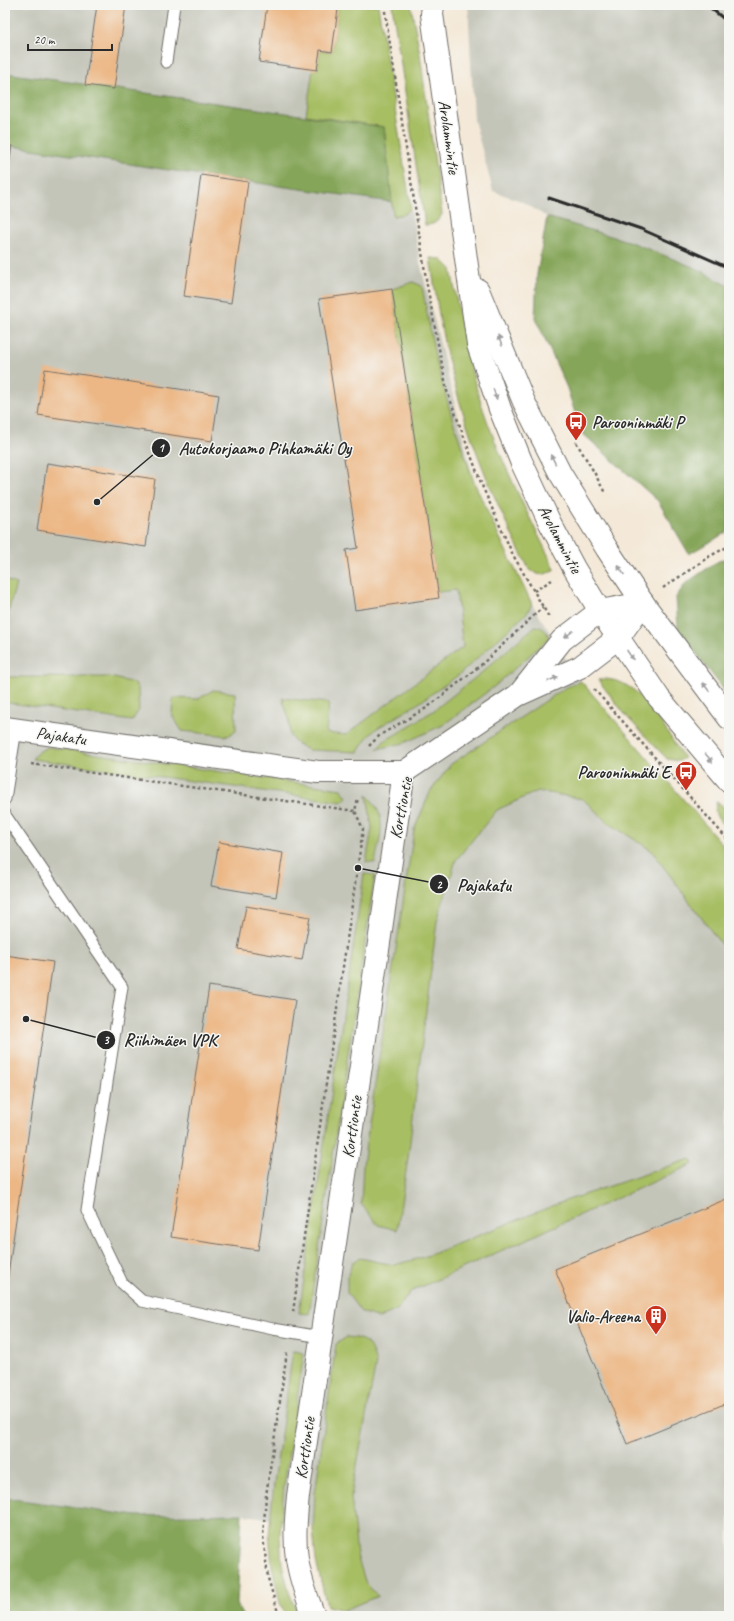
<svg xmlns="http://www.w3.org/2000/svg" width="734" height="1621" viewBox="0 0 734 1621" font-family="Caveat,sans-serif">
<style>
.industrial{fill:#c4c5b9}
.green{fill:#a7be63;stroke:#697447}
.forest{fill:#85a559;stroke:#586842}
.building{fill:#ecb785}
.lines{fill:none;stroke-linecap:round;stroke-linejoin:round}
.lane-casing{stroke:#716e68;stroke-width:13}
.street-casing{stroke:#716e68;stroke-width:24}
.secondary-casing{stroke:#716e68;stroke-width:24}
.path{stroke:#716e68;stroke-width:2.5;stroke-dasharray:3 3;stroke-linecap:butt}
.lane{stroke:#fff;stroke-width:11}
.street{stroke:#fff;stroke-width:22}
.secondary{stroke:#fff;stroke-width:22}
.rail{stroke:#2b2b2b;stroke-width:3}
.oneway{fill:#a0a0a0}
.labels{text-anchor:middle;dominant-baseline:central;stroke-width:3;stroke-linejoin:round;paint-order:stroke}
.street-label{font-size:17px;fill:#2b2b2b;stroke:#f6f6f2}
.poi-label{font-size:17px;font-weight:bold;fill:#2b2b2b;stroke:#f6f6f2;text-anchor:end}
.leader{fill:none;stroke:#2b2b2b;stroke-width:1.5}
.callout-dot{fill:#2b2b2b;stroke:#f6f6f2;stroke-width:1.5}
.mark-label{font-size:12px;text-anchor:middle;font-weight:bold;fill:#fff}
.callout-label{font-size:18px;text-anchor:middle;font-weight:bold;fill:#2b2b2b;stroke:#f6f6f2;stroke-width:3;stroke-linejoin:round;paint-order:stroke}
</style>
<rect width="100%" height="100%" fill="#f6f6f2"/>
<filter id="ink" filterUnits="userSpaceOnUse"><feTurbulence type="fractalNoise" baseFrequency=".025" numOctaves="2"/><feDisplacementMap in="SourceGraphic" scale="8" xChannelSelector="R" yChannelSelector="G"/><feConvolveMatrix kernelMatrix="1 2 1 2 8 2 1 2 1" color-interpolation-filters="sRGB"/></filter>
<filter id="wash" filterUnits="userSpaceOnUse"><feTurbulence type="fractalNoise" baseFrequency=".012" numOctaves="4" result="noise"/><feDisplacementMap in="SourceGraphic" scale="16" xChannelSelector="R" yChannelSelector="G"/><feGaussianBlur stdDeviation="0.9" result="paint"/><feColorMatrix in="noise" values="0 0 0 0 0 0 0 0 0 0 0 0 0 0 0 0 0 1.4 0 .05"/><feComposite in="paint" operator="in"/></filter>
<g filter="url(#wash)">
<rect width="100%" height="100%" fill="#f4e9d8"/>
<g class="industrial">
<polygon points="5,5 376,5 420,262 474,482 496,530 532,604 729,921 729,1616 344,1616 336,1600 316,1527 242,1514 136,1516 5,1498"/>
<polygon points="468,5 729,5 729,286 698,269 631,242 547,217 521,201 493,191 474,120"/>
</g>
<g class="green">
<polygon points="327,5 378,5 411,208 405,214 393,216 384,127 306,115 313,69 317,70 320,50 332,52 338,9 327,7"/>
<path d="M392 5H411L420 54 442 214C438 222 434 225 425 225Z"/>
<path d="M430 258 441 259 451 269C459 312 466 357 480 400 499 459 528 514 555 569 543 576 540 577 529 569 495 504 467 435 449 363 440 329 436 293 430 258Z"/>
<polygon points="413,282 422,286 435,356 453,421 474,482 496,530 532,604 527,613 460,674 419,703 376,729 366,739 358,752 309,750 297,744 290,736 289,719 282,698 329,703 326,733 346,735 463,647 456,590 438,592 392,289"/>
<polygon points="5,580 16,584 5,623"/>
<path d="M535 626C543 627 547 630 549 638L495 686 443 725 404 743 377 749 384 741 398 733 433 711 481 673Z"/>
<polygon points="5,667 6,677 110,677 134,683 138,688 139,710 132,721 10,703 5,700"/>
<path d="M606 679C615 680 622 682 629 687 650 699 670 738 684 758L679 761 667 759 627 717 598 680Z"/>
<polygon points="581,681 729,852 729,955 651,850 607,822 583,799 538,791 497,810 456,860 437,921 408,1158 397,1230 378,1225 361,1204 363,1164 414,830 430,792 451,764 565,688"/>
<polygon points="213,690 235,693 236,730 228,736 182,731 172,715 173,698 198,699"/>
<polygon points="48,747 341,789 347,797 342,802 32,759 38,752"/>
<path d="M367 795C389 817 380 835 375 863L366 862 372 828Z"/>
<path d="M717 801 729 812V831C719 820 712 816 717 801Z"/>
<polygon points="364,874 375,875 309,1314 299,1313"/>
<polygon points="690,1159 693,1164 410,1292 397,1310 379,1318 361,1312 347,1293 347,1278 352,1262 360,1258 394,1265 424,1257 565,1201"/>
<path d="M347 1337C368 1339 370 1343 376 1363L351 1497 357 1555 366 1584 378 1596 344 1610 327 1606 316 1561 313 1530 315 1493 336 1344Z"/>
<polygon points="293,1351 304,1353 284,1486 280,1534 282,1564 290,1595 299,1616 286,1616 280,1603 272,1567 269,1534 274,1483"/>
</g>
<g class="forest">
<polygon points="5,73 384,127 392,202 201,175 5,145"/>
<polygon points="547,217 631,242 698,269 729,286 729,531 689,554 658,501 581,432 567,388 535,317 537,274"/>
<polygon points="729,556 729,697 678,629 676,597 686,583 715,563"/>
<polygon points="5,1498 136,1516 242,1514 237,1604 243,1616 5,1616"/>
</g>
<g id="blocks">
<g class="building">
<polygon points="97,5 126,5 114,89 85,85"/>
<polygon points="267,5 327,5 327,7 338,9 332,52 320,50 317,70 259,62"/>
<polygon points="5,145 12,146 6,184 5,184"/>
<polygon points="201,175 248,182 231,303 184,296"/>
<polygon points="392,289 439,598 355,610 346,550 358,548 319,299"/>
<polygon points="45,369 219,395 212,441 38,415"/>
<polygon points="47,463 155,479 146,547 37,530"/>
<polygon points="219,842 283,853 276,897 211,886"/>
<polygon points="246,906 310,917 302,960 238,949"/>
<polygon points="5,955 53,962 6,1289 5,1289"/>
<polygon points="209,986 295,1000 258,1250 171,1237"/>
<polygon points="729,1198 729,1402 627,1444 555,1269"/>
</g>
</g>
</g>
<g filter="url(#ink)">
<use href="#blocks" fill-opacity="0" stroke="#716e68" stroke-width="1"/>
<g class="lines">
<g class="lane-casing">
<g id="lane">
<polyline points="166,62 174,5"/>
<polyline points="5,799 16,729"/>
<polyline points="5,815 122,987 87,1210 122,1283 142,1301 273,1329 321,1337"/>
</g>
</g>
<g class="street-casing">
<g id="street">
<polyline points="520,693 562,640 600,611 643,603"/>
<polyline points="5,728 318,772 404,772"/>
<path d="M314 1616C307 1598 300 1578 297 1559 294 1538 296 1517 298 1496L404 772 518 695 580 667 618 638 643 603"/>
</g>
</g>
<g class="secondary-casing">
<g id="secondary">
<polyline points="433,5 432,14 478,345 500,409 521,461 550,523 574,568 600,611 659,698 729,781"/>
<polyline points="478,290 524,402 560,473 607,549 643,603 729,718"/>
</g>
</g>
<g class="path">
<polyline points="384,5 427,285 447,391 483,488 513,555 550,619"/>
<polyline points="576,442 594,472 605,493"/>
<polyline points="663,588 710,556 729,546"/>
<polyline points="534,591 552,580"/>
<polyline points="594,689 729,841"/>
<polyline points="369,746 380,735 428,707 481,665 543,607"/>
<polyline points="31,764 355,811"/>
<polyline points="293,1312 363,829 355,811 358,798"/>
<polyline points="279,1616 268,1578 263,1536 266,1496 287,1352"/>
</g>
<use href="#lane" class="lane"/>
<use href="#street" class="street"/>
<use href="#secondary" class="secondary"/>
<g class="rail">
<polyline points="707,5 729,23"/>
<polyline points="549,198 641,229 729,268"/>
</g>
</g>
<defs><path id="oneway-solid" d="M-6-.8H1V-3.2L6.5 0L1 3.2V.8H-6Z"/></defs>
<g class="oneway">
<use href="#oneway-solid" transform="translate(500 341) rotate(-112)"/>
<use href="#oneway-solid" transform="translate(495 394) rotate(71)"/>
<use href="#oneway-solid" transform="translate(553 459) rotate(-116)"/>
<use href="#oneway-solid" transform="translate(621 570) rotate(-124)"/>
<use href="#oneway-solid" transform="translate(569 634) rotate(143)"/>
<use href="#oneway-solid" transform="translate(630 655) rotate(56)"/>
<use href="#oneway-solid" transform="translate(553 679) rotate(-24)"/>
<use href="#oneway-solid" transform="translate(706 687) rotate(-127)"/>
<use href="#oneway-solid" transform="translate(709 758) rotate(50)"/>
</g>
</g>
<defs>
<g id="bus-pin" transform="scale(1.15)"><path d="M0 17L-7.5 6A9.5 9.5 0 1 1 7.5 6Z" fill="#c8321e" stroke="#f6f6f2"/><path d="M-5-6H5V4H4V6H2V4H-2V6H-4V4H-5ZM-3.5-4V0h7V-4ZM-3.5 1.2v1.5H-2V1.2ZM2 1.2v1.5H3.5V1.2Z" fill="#fff"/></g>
<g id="building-pin" transform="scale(1.15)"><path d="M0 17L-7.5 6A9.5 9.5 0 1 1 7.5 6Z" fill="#c8321e" stroke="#f6f6f2"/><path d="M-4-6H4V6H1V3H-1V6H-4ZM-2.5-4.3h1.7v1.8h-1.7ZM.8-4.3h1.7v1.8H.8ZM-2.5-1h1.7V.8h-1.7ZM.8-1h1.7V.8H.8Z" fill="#fff"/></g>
</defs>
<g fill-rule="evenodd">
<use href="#bus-pin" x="576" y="422"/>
<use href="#bus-pin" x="686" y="772"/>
<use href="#building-pin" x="656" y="1316"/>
</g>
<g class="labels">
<g class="street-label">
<text transform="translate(449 137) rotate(82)">Arolammintie</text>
<text transform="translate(560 539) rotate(62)">Arolammintie</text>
<text transform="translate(61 736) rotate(8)">Pajakatu</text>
<text transform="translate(401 808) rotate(-79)">Korttiontie</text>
<text transform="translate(352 1127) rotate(-82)">Korttiontie</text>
<text transform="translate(305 1448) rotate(-82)">Korttiontie</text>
</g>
<g class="poi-label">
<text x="592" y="422" text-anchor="start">Parooninmäki P</text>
<text x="670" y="772">Parooninmäki E</text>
<text x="640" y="1316">Valio-Areena</text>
</g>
</g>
<path class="leader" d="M97 502L161 448M358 868L439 884M26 1019L106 1040"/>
<g class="callout-dot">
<circle cx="97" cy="502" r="4"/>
<circle cx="358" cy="868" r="4"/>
<circle cx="26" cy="1019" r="4"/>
<circle cx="161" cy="448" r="10"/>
<circle cx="439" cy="884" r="10"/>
<circle cx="106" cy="1040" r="10"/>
</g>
<g class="mark-label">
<text x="161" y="452">1</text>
<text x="439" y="889">2</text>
<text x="106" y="1044">3</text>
</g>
<g class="callout-label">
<text x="265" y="454">Autokorjaamo Pihkamäki Oy</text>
<text x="484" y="891">Pajakatu</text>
<text x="170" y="1046">Riihimäen VPK</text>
</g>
<rect width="734" height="1621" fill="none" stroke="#f6f6f2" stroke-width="20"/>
<path d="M28 44v6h84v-6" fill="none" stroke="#2b2b2b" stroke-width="2"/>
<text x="34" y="44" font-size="12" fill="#2b2b2b" stroke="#f6f6f2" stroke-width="3" paint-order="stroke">20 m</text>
</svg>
